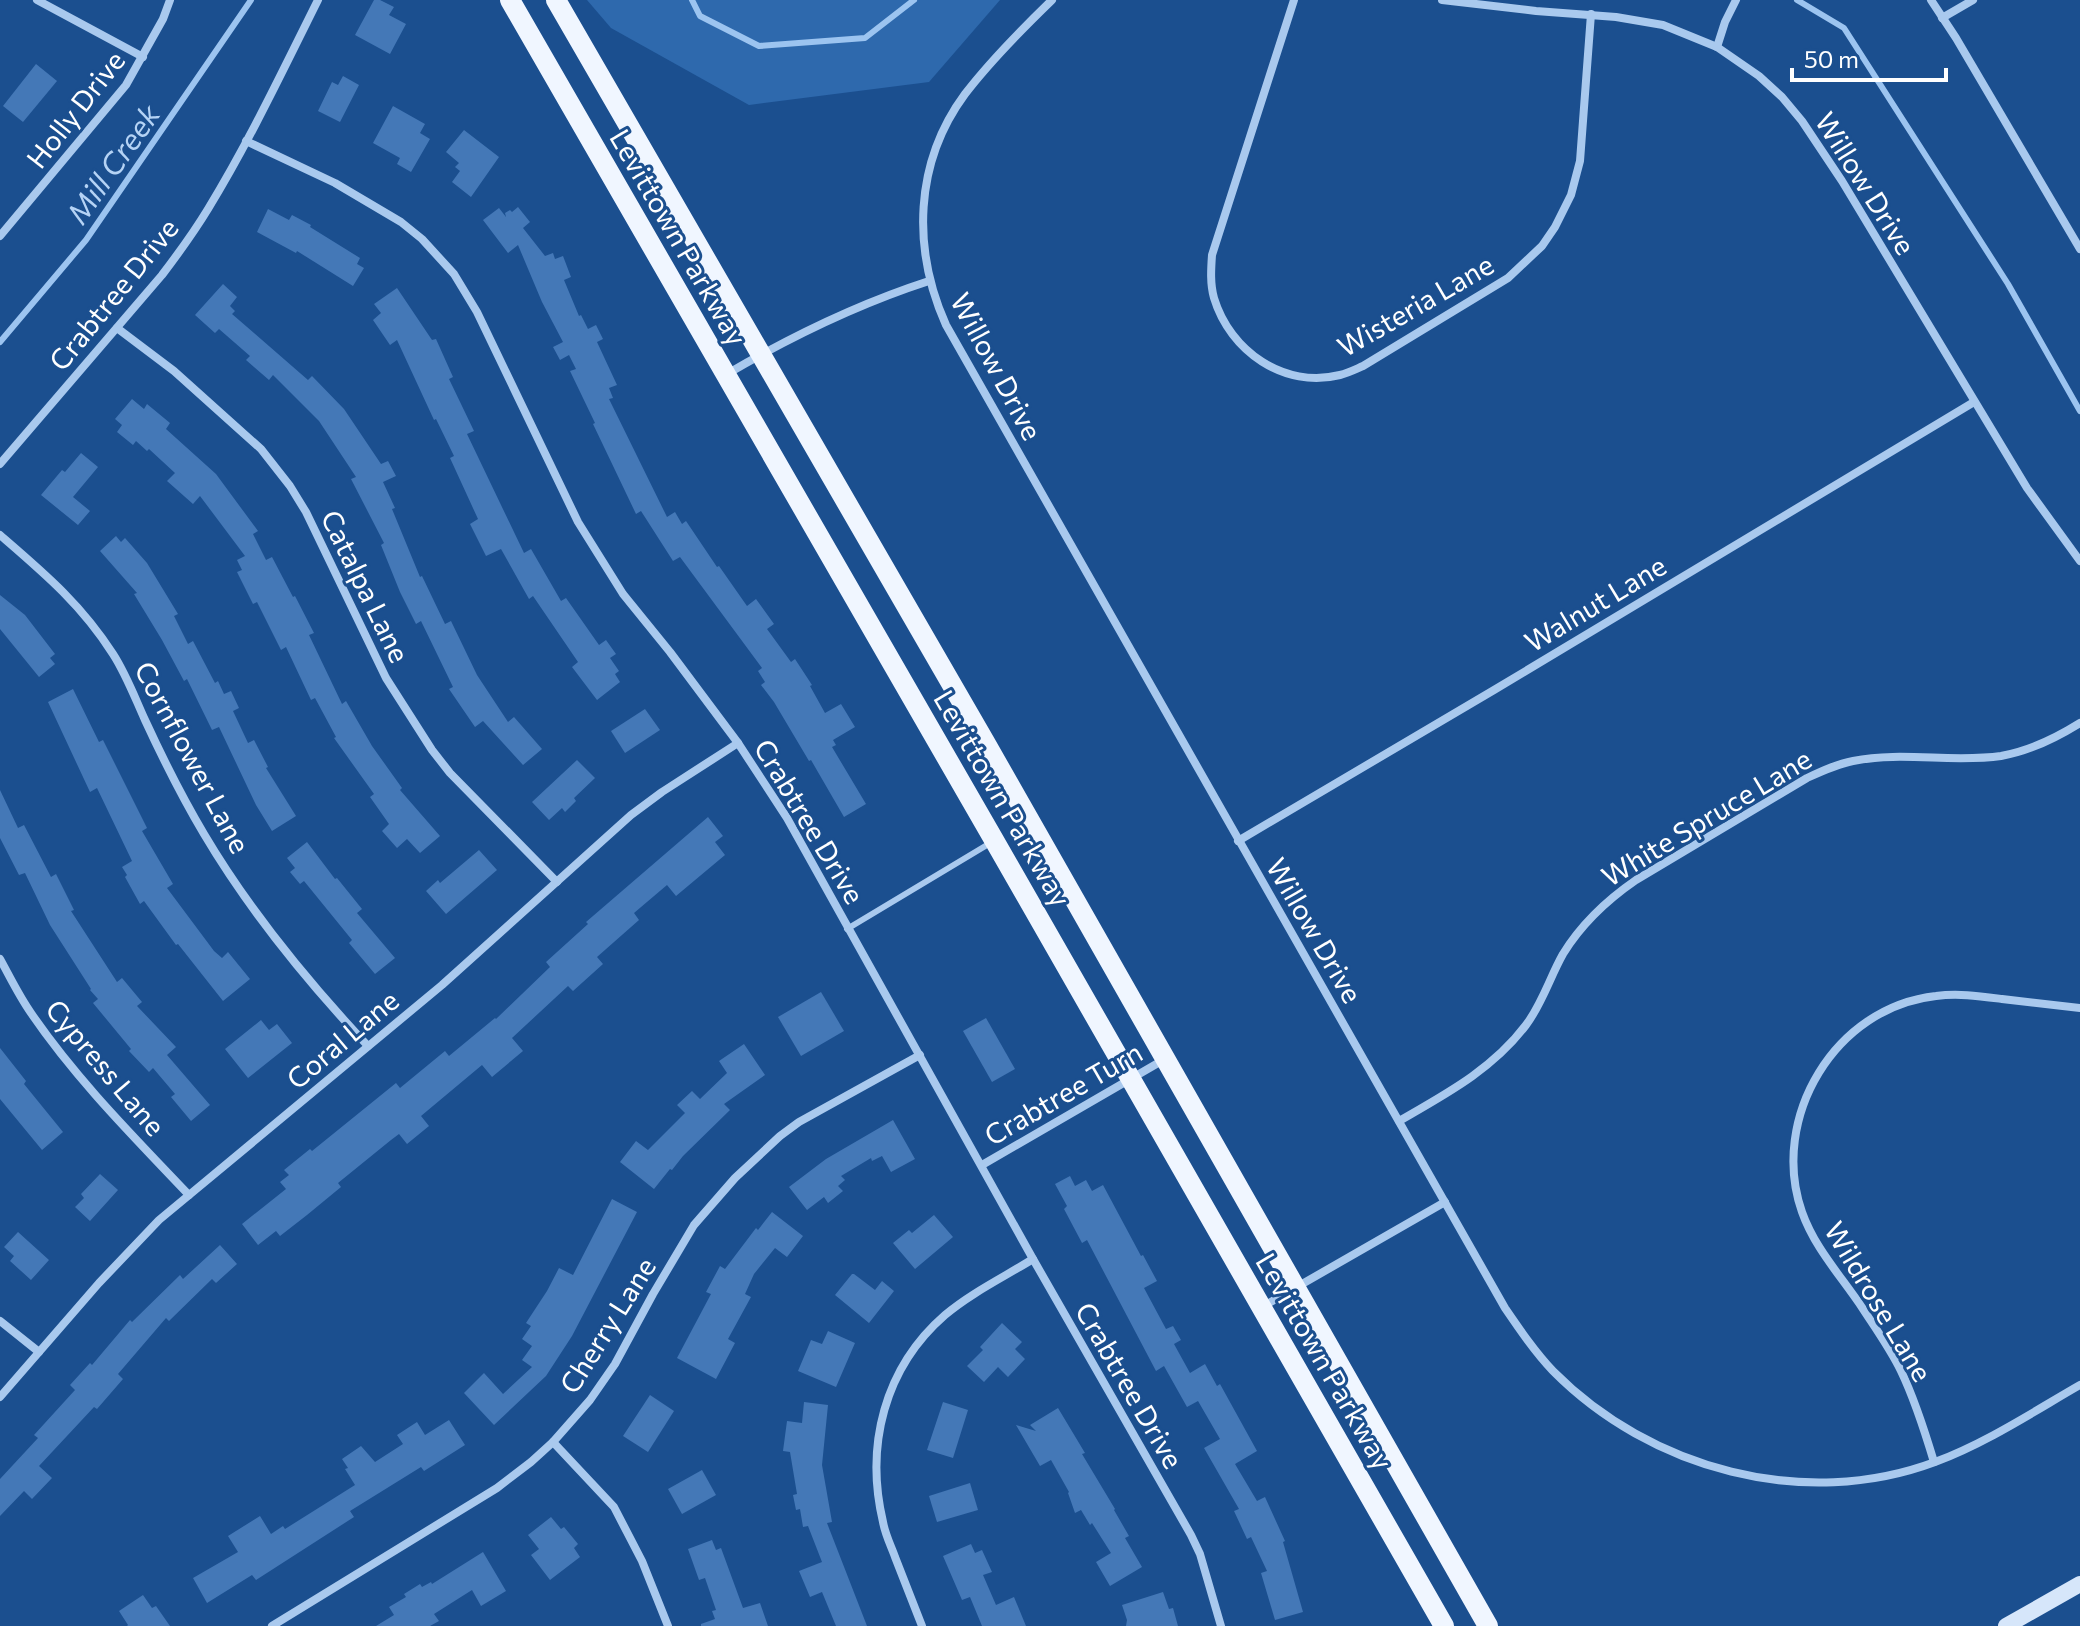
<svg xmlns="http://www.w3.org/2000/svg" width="2080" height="1626" viewBox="0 0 2080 1626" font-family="Commissioner,sans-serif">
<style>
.green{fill:#2e69ad}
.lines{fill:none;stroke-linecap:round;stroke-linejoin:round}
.stream{stroke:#9cc4f0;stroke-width:6}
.building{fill:#4478b7}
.service{stroke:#a9c9ee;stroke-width:6}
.minor{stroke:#a9c9ee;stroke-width:8}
.secondary{stroke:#d6e6fa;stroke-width:16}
.primary{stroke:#f0f6ff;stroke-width:20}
.labels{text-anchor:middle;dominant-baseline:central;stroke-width:6;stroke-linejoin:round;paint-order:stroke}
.street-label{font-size:28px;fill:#fff;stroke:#1b4f8f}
.water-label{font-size:30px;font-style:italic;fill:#b5d3f5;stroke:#1b4f8f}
</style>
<rect width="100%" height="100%" fill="#1b4f8f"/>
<polygon class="green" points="587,0 1000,0 929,82 749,105 611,28"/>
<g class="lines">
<g class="stream">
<polyline points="692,0 700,16 759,46 865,38 914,0"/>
<polyline points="1797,0 1844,28 2008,284 2080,411"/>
<polyline points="0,342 86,240 251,0"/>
</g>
</g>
<g class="building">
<polygon points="374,0 380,0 394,7 389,15 406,24 390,54 355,35"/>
<polygon points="36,64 57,81 23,122 3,106"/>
<polygon points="343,76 359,85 340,122 318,111 332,82 338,85"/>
<polygon points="393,106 425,124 420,133 430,139 411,172 397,164 400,158 373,143"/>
<polygon points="464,130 499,157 471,197 452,182 460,171 455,167 459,163 446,152"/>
<polygon points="518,207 530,222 523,228 545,256 553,253 555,259 563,256 571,277 564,280 579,316 581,315 588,329 596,325 603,339 597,342 617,385 609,388 613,398 609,399 667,517 675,512 682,524 686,521 717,567 719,566 747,606 756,599 774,624 767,629 791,662 795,659 812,685 810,686 825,713 841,704 855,727 833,740 836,745 832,747 866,804 844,817 811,760 809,761 774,702 761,685 765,682 758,671 762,668 680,557 673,561 641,511 636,514 593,424 595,423 570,371 576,369 569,355 560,360 553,347 563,342 542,302 518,245 508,253 483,220 499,208 506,217 505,213 510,210 512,212"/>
<polygon points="268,209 289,220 292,215 311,225 310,227 360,258 357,264 364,268 353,286 297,251 296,253 257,232"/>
<polygon points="223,284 237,297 230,306 235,311 232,314 308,380 312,376 344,409 381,464 388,461 396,476 383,482 395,508 392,509 420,577 422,576 445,624 451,621 477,675 508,722 514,717 542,749 523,765 483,721 475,727 449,689 453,687 421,621 416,624 400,592 381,545 384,543 351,479 356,477 319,421 273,375 269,380 246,360 250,356 219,329 215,333 195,315"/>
<polygon points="397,288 432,340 436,339 453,377 449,379 474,431 467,434 524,553 531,549 561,601 566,598 599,645 606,640 616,654 610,658 619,671 615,674 620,682 597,700 572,667 578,662 533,596 529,599 501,549 486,556 470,524 478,519 450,458 454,456 436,419 434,420 397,340 390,345 373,320 381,313 374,304"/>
<polygon points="132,399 144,409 147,404 170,423 166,429 216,474 258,531 253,534 266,560 272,557 293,597 295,596 314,633 309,635 342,704 346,701 372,746 402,788 400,790 440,836 420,853 407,839 397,848 382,831 389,824 370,797 374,794 334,738 336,737 315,698 311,700 286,647 281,650 257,602 253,604 237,572 242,570 237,560 245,556 200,496 193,504 167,481 175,473 149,449 147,451 136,441 133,445 117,432 122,425 115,419"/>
<polygon points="81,453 98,467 73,497 90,511 78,525 41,495 62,470 65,472"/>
<polygon points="116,536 121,542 125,538 147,563 178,614 174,616 188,644 193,641 215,683 218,681 224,694 231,691 239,708 233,711 248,743 254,740 268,767 266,768 296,816 272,831 256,805 219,727 212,730 187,679 184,681 162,640 134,594 137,593 100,551"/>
<polygon points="0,595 25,615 55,654 50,658 55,664 39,677 0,629"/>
<polygon points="73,689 99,742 103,740 147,828 142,831 173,884 167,888 214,951 222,958 228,952 250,979 223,1001 178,944 176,945 144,901 140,904 125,877 127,875 122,867 132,861 97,788 90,792 48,702"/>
<polygon points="645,709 660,730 625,753 611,731"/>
<polygon points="577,760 595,778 574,798 576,801 565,812 562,808 549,820 532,802"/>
<polygon points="0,790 18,828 24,825 51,877 56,874 74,910 71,911 117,982 122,978 142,1002 137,1006 176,1047 167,1055 210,1105 191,1121 171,1097 175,1094 153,1068 149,1072 129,1051 131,1049 93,1003 98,999 90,990 91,989 50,925 25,873 19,875 0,838"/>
<polygon points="708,817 723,836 715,842 725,855 676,896 667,885 634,913 639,920 597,957 603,964 573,991 568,986 512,1038 523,1051 492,1077 482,1065 421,1116 429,1126 407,1144 399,1134 391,1140 338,1183 341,1187 307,1215 280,1236 276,1231 258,1245 242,1224 286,1189 280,1182 289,1175 284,1170 310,1149 312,1151 396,1083 400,1088 445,1051 449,1056 495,1018 496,1019 550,967 546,962 588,924 586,922"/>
<polygon points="307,842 335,879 337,878 362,909 357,913 395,958 375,974 349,943 352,940 304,881 300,884 290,872 295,868 287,858"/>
<polygon points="479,850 497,870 446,914 426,891 438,880 440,883"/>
<polygon points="821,992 844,1031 801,1056 778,1017"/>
<polygon points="986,1018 1015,1069 992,1082 963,1031"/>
<polygon points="261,1020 269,1030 277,1024 292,1043 248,1078 225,1049"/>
<polygon points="744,1044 765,1075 724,1104 730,1110 683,1156 672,1170 670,1169 654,1189 620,1162 636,1141 648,1150 685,1113 677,1105 692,1091 700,1099 727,1073 719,1061"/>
<polygon points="0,1048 26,1081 24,1084 63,1132 42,1150 0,1099"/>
<polygon points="893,1120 915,1159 891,1172 882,1156 872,1161 871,1158 841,1176 845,1180 838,1186 843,1191 828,1203 824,1197 807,1210 789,1187 826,1159"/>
<polygon points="100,1174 118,1190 90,1221 75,1207 84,1198 81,1194"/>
<polygon points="1070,1176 1075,1186 1086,1180 1092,1191 1103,1185 1141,1256 1143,1255 1157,1281 1144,1288 1166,1329 1173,1326 1181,1340 1174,1344 1190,1373 1205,1364 1217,1386 1220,1384 1257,1451 1235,1464 1257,1501 1265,1497 1285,1541 1283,1542 1303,1612 1275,1620 1261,1573 1267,1571 1251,1537 1247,1539 1234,1511 1239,1509 1204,1448 1220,1439 1198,1401 1187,1407 1164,1366 1156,1371 1087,1240 1082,1243 1064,1209 1067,1206 1055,1184"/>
<polygon points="612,1199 637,1212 572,1336 546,1376 494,1425 464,1393 484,1373 503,1394 532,1367 522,1360 532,1346 522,1339 531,1326 526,1323 547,1291 559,1268 573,1275"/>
<polygon points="772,1212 803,1236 787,1257 775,1248 754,1274 745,1294 751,1297 728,1339 735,1343 716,1379 677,1358 711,1294 706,1292 720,1266 725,1269 756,1228 758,1230"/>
<polygon points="934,1215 953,1237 915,1269 893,1243 909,1230 912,1233"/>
<polygon points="18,1232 49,1260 31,1280 10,1261 14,1256 4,1247"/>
<polygon points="220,1245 237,1264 216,1283 212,1279 169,1321 166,1318 118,1374 123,1379 97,1409 94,1407 39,1466 52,1478 32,1499 24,1491 0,1516 0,1479 38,1438 34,1435 75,1390 70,1385 90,1363 92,1365 130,1320 132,1322 180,1275 183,1279"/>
<polygon points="852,1274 854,1274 875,1290 882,1281 894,1291 869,1323 835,1295"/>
<polygon points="1002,1323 1022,1342 1015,1349 1025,1359 1008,1377 998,1367 984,1382 967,1366 983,1350 980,1347"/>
<polygon points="828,1331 855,1343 836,1387 798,1371 811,1340 822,1344"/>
<polygon points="650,1395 674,1411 648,1452 623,1436"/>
<polygon points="804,1402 828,1405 822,1465 832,1522 827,1523 867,1626 836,1626 822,1592 810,1597 799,1571 822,1562 808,1526 803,1527 800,1509 796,1510 793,1495 797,1494 790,1452 783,1451 787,1421 802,1423"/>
<polygon points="943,1402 968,1410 953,1458 927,1450"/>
<polygon points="1058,1408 1085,1453 1082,1454 1115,1509 1114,1510 1129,1536 1125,1538 1142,1567 1110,1586 1096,1562 1111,1553 1092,1523 1090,1525 1081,1510 1075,1513 1068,1493 1069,1492 1051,1460 1040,1466 1016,1425 1036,1431 1030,1425"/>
<polygon points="449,1420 465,1445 424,1471 421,1467 350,1511 354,1517 256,1580 252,1575 207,1603 193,1578 238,1552 228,1536 260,1516 271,1534 283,1526 285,1529 355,1485 345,1469 348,1468 342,1459 361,1446 375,1462 403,1444 397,1435 417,1422 425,1435"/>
<polygon points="702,1470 716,1495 682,1514 668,1489"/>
<polygon points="970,1483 978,1510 937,1522 929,1496"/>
<polygon points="551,1517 561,1529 564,1527 578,1544 574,1548 580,1557 550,1580 531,1555 539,1549 528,1535"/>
<polygon points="712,1540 716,1550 721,1548 743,1608 760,1603 768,1626 701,1626 701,1624 715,1619 712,1611 716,1610 705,1578 699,1580 688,1549"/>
<polygon points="971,1544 975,1553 982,1550 992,1572 983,1575 996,1605 1014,1597 1026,1626 982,1626 970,1597 962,1600 943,1556"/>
<polygon points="483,1552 506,1591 481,1606 472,1590 434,1614 439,1621 430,1626 376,1626 394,1615 389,1607 406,1597 404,1594 420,1584 422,1587 431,1582 432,1584"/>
<polygon points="1163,1592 1169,1609 1173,1608 1178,1626 1126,1626 1127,1620 1122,1605"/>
<polygon points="143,1595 152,1608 156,1606 170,1626 127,1626 128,1625 119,1611"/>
</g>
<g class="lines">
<polyline class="service" points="847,929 992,842"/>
<g class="minor">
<polyline points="37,0 143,57"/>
<path d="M1052 0C1022 29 991 60 965 94 914 163 912 249 946 325L1505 1308C1520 1330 1535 1352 1553 1371 1650 1469 1804 1511 1935 1462 1986 1443 2033 1412 2080 1385"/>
<path d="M1294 0 1212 255C1211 269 1210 284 1214 298 1230 351 1284 389 1340 375 1348 373 1356 369 1363 366L1508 278 1542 246 1555 227 1571 195 1580 161 1591 14"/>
<polyline points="1442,0 1536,11 1616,17 1663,25 1717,47 1759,76 1782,97 1802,121 1842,181 2027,488 2080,561"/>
<polyline points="1931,0 1956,38 2080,249"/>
<polyline points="1942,18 1973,0"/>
<polyline points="1717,47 1725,22 1736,0"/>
<polyline points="246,141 335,183 401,222 422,239 454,274 477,312 578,522 623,594 670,652 738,743 787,818 1033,1259 1191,1535 1200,1554 1221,1626"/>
<polyline points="0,236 126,85 163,19 170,0"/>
<polyline points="117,328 174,371 261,449 290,486 306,512 386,678 432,750 450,773 557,882"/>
<path d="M727 374C792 336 858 304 929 281"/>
<path d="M0 464 162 275C178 254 194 232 208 209 249 142 283 70 318 0"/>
<path d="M0 535C44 573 81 604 113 654 126 674 135 698 145 720 163 759 182 797 204 834 249 910 307 981 368 1046"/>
<polyline points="1238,841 1494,690 1974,402"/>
<path d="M0 959C10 977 19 996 31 1013 76 1079 134 1137 189 1195"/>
<path d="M1399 1121C1446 1094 1493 1069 1526 1025 1542 1004 1550 977 1563 954 1582 923 1607 900 1636 880L1807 778C1822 771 1837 764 1853 761 1902 751 1952 763 2001 756 2030 751 2056 738 2080 723"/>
<polyline points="982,1165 1165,1059"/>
<polyline points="1262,1307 1445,1202"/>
<polyline points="0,1321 39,1352"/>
<polyline points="0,1397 99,1283 159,1220 442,985 631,815 662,792 738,743"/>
<polyline points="553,1442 614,1507 642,1561 668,1626"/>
<path d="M1934 1462C1925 1432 1915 1400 1901 1371 1891 1350 1876 1329 1863 1309 1842 1277 1815 1249 1802 1212 1769 1118 1835 1007 1936 996 1958 993 1979 996 2002 999 2028 1002 2054 1005 2080 1008"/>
<polyline points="272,1626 497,1488 531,1462 553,1442 590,1400 615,1364 653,1294 694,1225 735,1178 780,1136 799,1122 920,1055"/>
<path d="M922 1626C913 1603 904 1580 895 1557 891 1546 885 1534 883 1522 865 1446 884 1368 945 1315 971 1293 1004 1277 1033 1259"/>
</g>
<polyline class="secondary" points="2006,1626 2080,1584"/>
<g class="primary">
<polyline points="510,0 994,840 1444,1626"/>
<polyline points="556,0 985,742 1488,1626"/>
</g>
</g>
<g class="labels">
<g class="street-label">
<text transform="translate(75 109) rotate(-52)">Holly Drive</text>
<text transform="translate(1866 183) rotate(58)">Willow Drive</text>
<text transform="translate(679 237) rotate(60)">Levittown Parkway</text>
<text transform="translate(113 294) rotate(-51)">Crabtree Drive</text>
<text transform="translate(1415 305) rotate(-30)">Wisteria Lane</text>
<text transform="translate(997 366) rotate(62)">Willow Drive</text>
<text transform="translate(366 586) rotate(64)">Catalpa Lane</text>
<text transform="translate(1595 603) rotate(-31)">Walnut Lane</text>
<text transform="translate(193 757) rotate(62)">Cornflower Lane</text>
<text transform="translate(1003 798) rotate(60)">Levittown Parkway</text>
<text transform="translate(1706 817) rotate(-31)">White Spruce Lane</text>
<text transform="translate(810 821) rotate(59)">Crabtree Drive</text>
<text transform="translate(1315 930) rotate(60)">Willow Drive</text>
<text transform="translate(342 1039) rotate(-40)">Coral Lane</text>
<text transform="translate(106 1067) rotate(50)">Cypress Lane</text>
<text transform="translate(1063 1093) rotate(-30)">Crabtree Turn</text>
<text transform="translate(1879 1301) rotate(59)">Wildrose Lane</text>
<text transform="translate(607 1325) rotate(-58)">Cherry Lane</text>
<text transform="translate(1325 1361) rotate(60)">Levittown Parkway</text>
<text transform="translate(1130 1385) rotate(60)">Crabtree Drive</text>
</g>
<g class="water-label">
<text transform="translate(112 163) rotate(-55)">Mill Creek</text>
</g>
</g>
<path d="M1792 68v12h154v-12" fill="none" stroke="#ffffff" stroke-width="4"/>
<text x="1804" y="68" font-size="24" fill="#ffffff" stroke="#1b4f8f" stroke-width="6" paint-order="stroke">50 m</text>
</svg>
